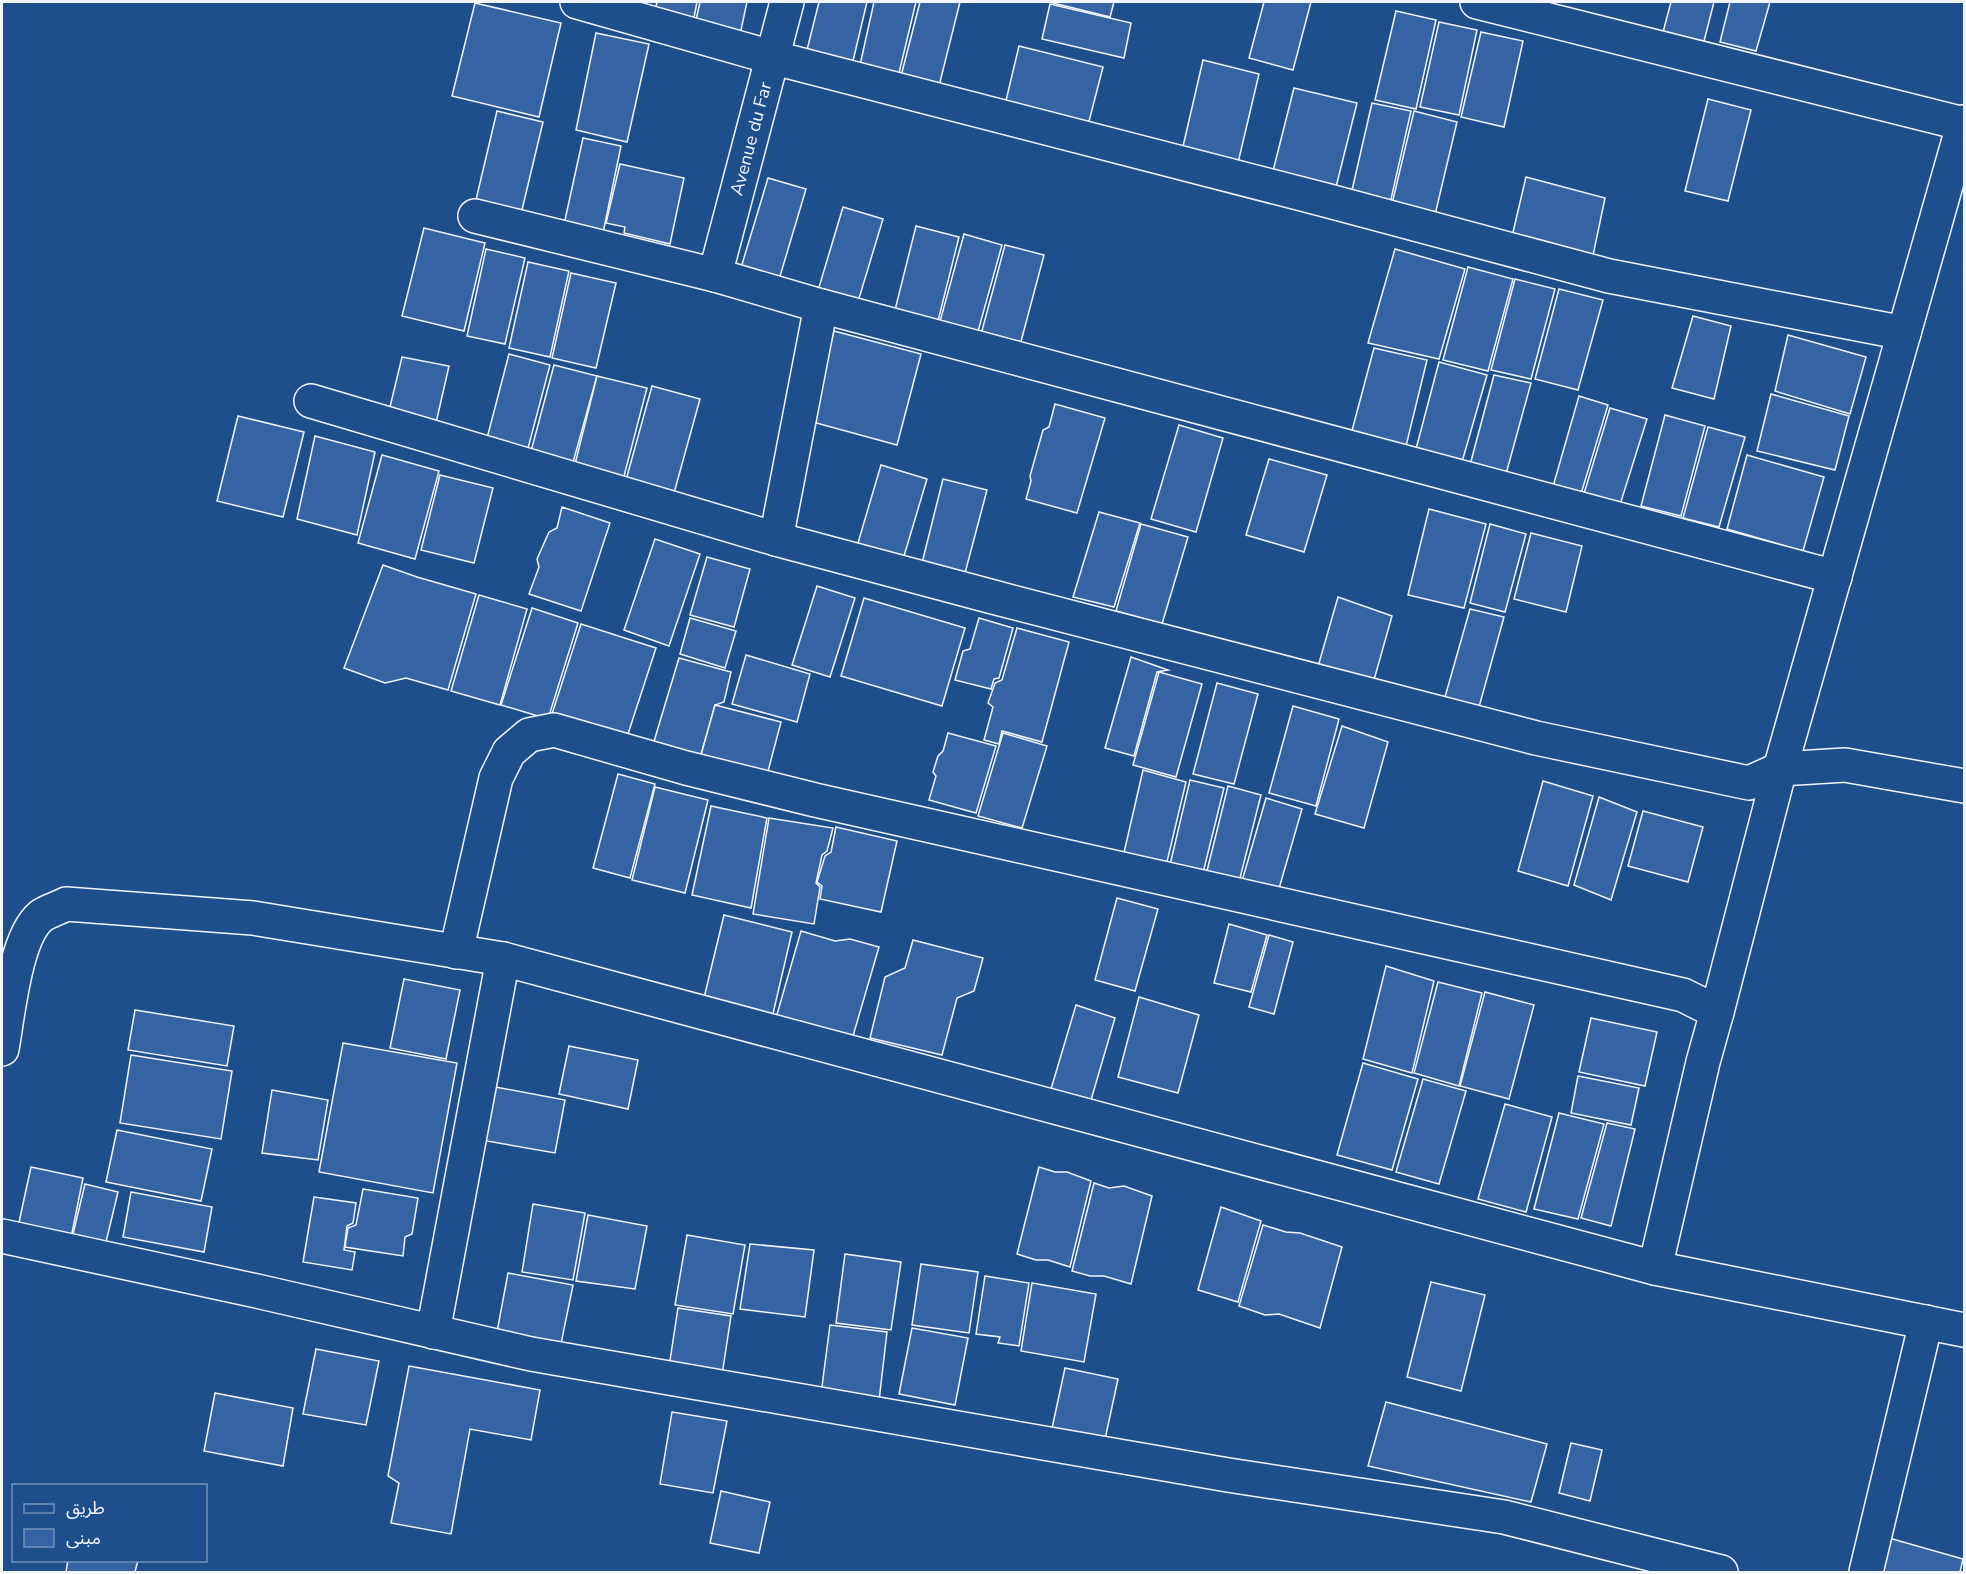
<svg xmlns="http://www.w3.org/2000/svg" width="1966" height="1574" viewBox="0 0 1966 1574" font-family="'Nunito Sans','Noto Sans Arabic',sans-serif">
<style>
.building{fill:#3563a3;stroke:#f2f6ff;stroke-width:1.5}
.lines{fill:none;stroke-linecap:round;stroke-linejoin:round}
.minor-casing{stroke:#f2f6ff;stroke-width:36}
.minor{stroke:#1f4e8c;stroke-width:33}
.labels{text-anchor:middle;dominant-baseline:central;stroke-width:4.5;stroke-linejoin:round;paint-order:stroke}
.street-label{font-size:18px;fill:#f2f6ff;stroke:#1f4e8c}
</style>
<rect width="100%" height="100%" fill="#1f4e8c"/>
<g class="building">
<polygon points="657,2 697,2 693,23 654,15"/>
<polygon points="700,2 747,2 739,39 694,29"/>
<polygon points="819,2 867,2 852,65 806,54"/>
<polygon points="874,2 916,2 899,73 860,65"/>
<polygon points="920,2 960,2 939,86 901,76"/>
<polygon points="1049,2 1114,2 1110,17"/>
<polygon points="1264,2 1311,2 1293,70 1249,58"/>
<polygon points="1671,2 1714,2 1703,45 1662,36"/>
<polygon points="1730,2 1770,2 1756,51 1720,42"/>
<polygon points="475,3 561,23 539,117 452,96"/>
<polygon points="1050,4 1131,23 1124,58 1042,39"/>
<polygon points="1396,11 1436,20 1416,109 1375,100"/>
<polygon points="1439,22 1477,30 1459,115 1420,107"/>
<polygon points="1481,32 1523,41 1504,127 1461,117"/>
<polygon points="596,33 649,44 627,142 576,130"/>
<polygon points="1019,46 1103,67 1086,133 1003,113"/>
<polygon points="1203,60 1259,74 1237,167 1181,155"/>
<polygon points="1294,88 1357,103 1335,191 1272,175"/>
<polygon points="1708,99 1751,110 1728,201 1685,191"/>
<polygon points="1372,103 1411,111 1389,208 1350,199"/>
<polygon points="497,111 543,122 521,214 475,204"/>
<polygon points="1414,111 1457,122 1434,219 1391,208"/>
<polygon points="583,138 621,146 602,238 563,229"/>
<polygon points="620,164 684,178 670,244 624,233 625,227 606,223"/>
<polygon points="1526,177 1605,198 1591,265 1510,245"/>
<polygon points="768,178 806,189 778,283 740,271"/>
<polygon points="843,207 883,219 857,305 817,294"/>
<polygon points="916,226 959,237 936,329 893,318"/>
<polygon points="424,228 485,243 464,331 402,316"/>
<polygon points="964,234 1002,245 977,335 939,325"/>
<polygon points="1005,245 1044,255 1019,349 980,338"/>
<polygon points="486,249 525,258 505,344 467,336"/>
<polygon points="1395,249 1465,269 1439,359 1368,343"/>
<polygon points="528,262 569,271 550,357 509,348"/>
<polygon points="1468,267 1513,279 1488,371 1443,360"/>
<polygon points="571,273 616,283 596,368 552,358"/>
<polygon points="1515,279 1555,289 1531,379 1491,370"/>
<polygon points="1559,289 1603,300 1578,390 1535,379"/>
<polygon points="1693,316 1731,326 1714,399 1672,388"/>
<polygon points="834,331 921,354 897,445 809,421"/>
<polygon points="1788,335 1866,357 1850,414 1775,391"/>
<polygon points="1374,348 1427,360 1405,450 1350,438"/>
<polygon points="509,354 550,365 527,452 486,442"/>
<polygon points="402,357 449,366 436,423 389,411"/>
<polygon points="1439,362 1487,375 1462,462 1416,449"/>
<polygon points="554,365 597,376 572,466 530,455"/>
<polygon points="1494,375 1531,383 1506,474 1470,465"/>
<polygon points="597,376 647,388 623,480 574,468"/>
<polygon points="652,386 700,399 674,493 626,480"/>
<polygon points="1771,394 1849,416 1835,470 1757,451"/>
<polygon points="1579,396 1608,405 1580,497 1552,490"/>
<polygon points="1055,404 1105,418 1077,513 1026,499 1031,481 1030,476 1043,430 1049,427"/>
<polygon points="1610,408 1647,419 1618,511 1582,500"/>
<polygon points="1665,415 1705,426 1681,516 1641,506"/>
<polygon points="238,416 304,432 283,517 217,501"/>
<polygon points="1179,425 1223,438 1196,532 1151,519"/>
<polygon points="1708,427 1745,437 1719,527 1683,518"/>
<polygon points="315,436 375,452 357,535 297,519"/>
<polygon points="382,455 439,471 415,559 358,543"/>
<polygon points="1747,455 1824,477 1803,551 1727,529"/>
<polygon points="1269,459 1327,475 1304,552 1246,535"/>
<polygon points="881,465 927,479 901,566 855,553"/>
<polygon points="440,475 493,488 474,563 421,550"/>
<polygon points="943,479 987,490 965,573 922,563"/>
<polygon points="562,507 610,523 581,611 529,594 539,567 537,559 549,532 557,528"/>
<polygon points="1429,509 1486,524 1464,608 1408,595"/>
<polygon points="1099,512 1140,523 1114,607 1073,597"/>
<polygon points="1141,524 1188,537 1162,624 1116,611"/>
<polygon points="1490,524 1526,534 1505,612 1470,603"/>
<polygon points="1531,533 1582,546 1566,612 1514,599"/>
<polygon points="655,539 700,554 669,646 624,630"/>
<polygon points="707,557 750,569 734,627 690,615"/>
<polygon points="383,565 417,577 476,594 448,690 406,678 385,683 344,668"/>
<polygon points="817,586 855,598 830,677 792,665"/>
<polygon points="479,595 527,609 500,705 451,691"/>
<polygon points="1338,597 1392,616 1372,687 1317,670"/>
<polygon points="864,598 965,628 942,706 841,676"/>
<polygon points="532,608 578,623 548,719 501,705"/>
<polygon points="1470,609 1504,617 1479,707 1445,697"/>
<polygon points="690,618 736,631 725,668 680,654"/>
<polygon points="979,618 1013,628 999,678 994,679 991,689 955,680 963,651 970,649"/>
<polygon points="581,624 656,648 627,737 551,717"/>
<polygon points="1017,628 1069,642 1042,742 1002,731 999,744 984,740 993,707 988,703 995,683 1002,680"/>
<polygon points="746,655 810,674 797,722 732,704"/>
<polygon points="1131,657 1168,670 1157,672 1134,756 1105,748"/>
<polygon points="679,658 731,672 724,702 715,705 699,762 652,748"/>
<polygon points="1159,672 1202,684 1176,777 1133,765"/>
<polygon points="1217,683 1258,694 1234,784 1193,774"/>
<polygon points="715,705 781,722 766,779 699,762"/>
<polygon points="1293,706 1339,719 1316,806 1269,793"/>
<polygon points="1342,726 1388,742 1364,828 1315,814"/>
<polygon points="948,733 996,746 976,813 929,800 936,776 933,772 938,756 943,751"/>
<polygon points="1003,733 1047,746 1022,828 978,816"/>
<polygon points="1143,770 1186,782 1166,866 1123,857"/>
<polygon points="618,774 655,784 630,878 593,868"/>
<polygon points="1190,780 1224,788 1202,877 1169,869"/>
<polygon points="1543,781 1593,796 1568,886 1518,871"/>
<polygon points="1228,786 1261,795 1238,886 1205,879"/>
<polygon points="655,787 708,800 685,893 632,880"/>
<polygon points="1599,797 1637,812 1611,900 1574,885"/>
<polygon points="1266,798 1302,809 1276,899 1240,888"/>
<polygon points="711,806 767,818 751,908 692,895"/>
<polygon points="1643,811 1703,827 1688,882 1628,866"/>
<polygon points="769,818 833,828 827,851 822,855 816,883 820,887 814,924 753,914"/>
<polygon points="836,827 897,841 881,912 820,899 822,886 817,882 825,856 831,852"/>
<polygon points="1117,898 1158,909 1135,991 1095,980"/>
<polygon points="724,915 792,932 772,1018 703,1002"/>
<polygon points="1229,924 1267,935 1251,992 1214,983"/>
<polygon points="801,931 835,941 850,939 879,947 853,1036 828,1029 813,1028 776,1018"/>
<polygon points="1269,935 1293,942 1274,1014 1249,1007"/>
<polygon points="913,940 983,958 974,991 957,998 942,1055 870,1038 885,977 905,968"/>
<polygon points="1386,966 1434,981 1412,1073 1363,1059"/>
<polygon points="404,979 460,990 446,1059 390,1048"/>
<polygon points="1438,982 1482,993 1459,1086 1414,1073"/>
<polygon points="1485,992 1534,1005 1509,1099 1460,1086"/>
<polygon points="1139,997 1199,1015 1178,1093 1118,1077"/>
<polygon points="1076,1005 1115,1018 1091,1100 1051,1089"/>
<polygon points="135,1010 234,1026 227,1066 128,1050"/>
<polygon points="1591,1018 1657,1032 1645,1086 1579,1072"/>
<polygon points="343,1043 457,1063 433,1193 319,1172"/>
<polygon points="569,1046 638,1060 628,1109 559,1094"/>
<polygon points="131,1055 232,1071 221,1139 120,1123"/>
<polygon points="1363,1063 1418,1079 1392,1170 1337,1155"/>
<polygon points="1578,1076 1639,1088 1631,1125 1571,1113"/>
<polygon points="1423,1079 1466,1091 1439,1184 1396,1172"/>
<polygon points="490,1086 565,1100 555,1153 481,1140"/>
<polygon points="272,1090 328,1100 318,1160 262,1153"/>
<polygon points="1505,1104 1552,1117 1526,1212 1478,1199"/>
<polygon points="1559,1113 1604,1124 1578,1219 1534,1209"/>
<polygon points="1607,1123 1635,1129 1611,1226 1581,1218"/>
<polygon points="117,1130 212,1149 201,1201 106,1182"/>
<polygon points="31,1167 83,1178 71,1238 18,1227"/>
<polygon points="1039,1167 1055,1172 1067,1172 1091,1181 1070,1267 1048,1260 1036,1260 1017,1254"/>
<polygon points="1094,1183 1109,1188 1124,1186 1152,1196 1131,1284 1104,1276 1090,1276 1072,1271"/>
<polygon points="85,1184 118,1192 106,1242 73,1234"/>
<polygon points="363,1189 418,1198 412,1234 405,1237 403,1256 345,1247 348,1228 356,1225"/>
<polygon points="131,1192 212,1207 204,1252 123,1237"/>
<polygon points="314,1197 356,1203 353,1223 347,1226 344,1250 355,1252 352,1270 303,1262"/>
<polygon points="533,1204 585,1213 573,1280 522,1272"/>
<polygon points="1221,1207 1261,1221 1238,1302 1198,1290"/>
<polygon points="588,1215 647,1226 635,1289 576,1281"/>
<polygon points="1263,1225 1286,1232 1300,1233 1342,1247 1320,1328 1279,1314 1265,1315 1239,1306"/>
<polygon points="687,1235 745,1245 733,1314 675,1305"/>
<polygon points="750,1244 814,1250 805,1317 740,1309"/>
<polygon points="845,1254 901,1262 891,1330 836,1323"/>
<polygon points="921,1264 978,1272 969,1333 912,1325"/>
<polygon points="508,1273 573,1285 561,1344 497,1332"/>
<polygon points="985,1276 1029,1283 1019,1346 998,1343 1000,1337 976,1334"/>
<polygon points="1431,1282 1485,1295 1461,1391 1407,1377"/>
<polygon points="1032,1283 1096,1294 1084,1362 1021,1351"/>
<polygon points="678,1308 731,1316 722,1375 669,1367"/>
<polygon points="830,1325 887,1332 879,1401 821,1394"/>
<polygon points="912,1328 968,1338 955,1405 899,1394"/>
<polygon points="316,1349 379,1361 366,1425 303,1414"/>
<polygon points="409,1366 540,1390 531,1440 470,1429 451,1534 391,1523 399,1483 388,1476"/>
<polygon points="1065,1368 1118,1379 1104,1444 1051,1433"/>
<polygon points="215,1393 293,1408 283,1466 204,1451"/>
<polygon points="1386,1402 1547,1444 1531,1502 1368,1466"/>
<polygon points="672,1412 727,1421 713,1493 660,1484"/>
<polygon points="1571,1443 1602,1450 1590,1501 1559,1493"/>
<polygon points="721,1491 770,1502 759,1553 710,1543"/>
<polygon points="1889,1538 1963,1559 1960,1572 1881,1572"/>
<polygon points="68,1560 138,1560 135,1572 66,1572"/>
</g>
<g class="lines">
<g class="minor-casing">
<g id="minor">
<polyline points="577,2 771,57 1329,201 1609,276 1904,333"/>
<polyline points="1477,2 1964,124"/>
<polyline points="475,216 715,275 821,306 1835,577"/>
<path id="s1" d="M715 275 787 2"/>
<polyline points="311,401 776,539 993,597 1536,738 1749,783 1780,769 1845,765 1964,786"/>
<polyline points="776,539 821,306"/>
<polyline points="456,952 496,778 509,752 529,735 554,730 686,768 815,800 1683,995 1717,1012 1703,1062 1655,1268"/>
<polyline points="1717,1012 1780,769 1964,122"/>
<path d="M2 1049C8 1016 15 937 41 916 48 911 59 908 66 904L253 918 503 959 1655 1268 1964 1330"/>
<polyline points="2,1236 261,1292 531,1354 1228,1475 1504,1517 1721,1572"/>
<polyline points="433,1332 503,959"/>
<polyline points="1866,1572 1926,1322"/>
</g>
</g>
<use href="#minor" class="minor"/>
</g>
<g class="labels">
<g class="street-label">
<text stroke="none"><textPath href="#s1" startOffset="141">Avenue du Far</textPath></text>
</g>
</g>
<rect width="1966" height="1574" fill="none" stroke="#f2f6ff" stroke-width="6"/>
<rect x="12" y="1484" width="195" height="78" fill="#1f4e8c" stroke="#7391ba" stroke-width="1.5"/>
<rect x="24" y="1504" width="30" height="9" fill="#1f4e8c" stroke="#7391ba" stroke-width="1.5"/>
<text x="66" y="1514" font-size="18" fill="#f2f6ff">طريق</text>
<rect x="24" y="1529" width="30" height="18" fill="#3563a3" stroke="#7391ba" stroke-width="1.5"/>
<text x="66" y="1544" font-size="18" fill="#f2f6ff">مبنى</text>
</svg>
